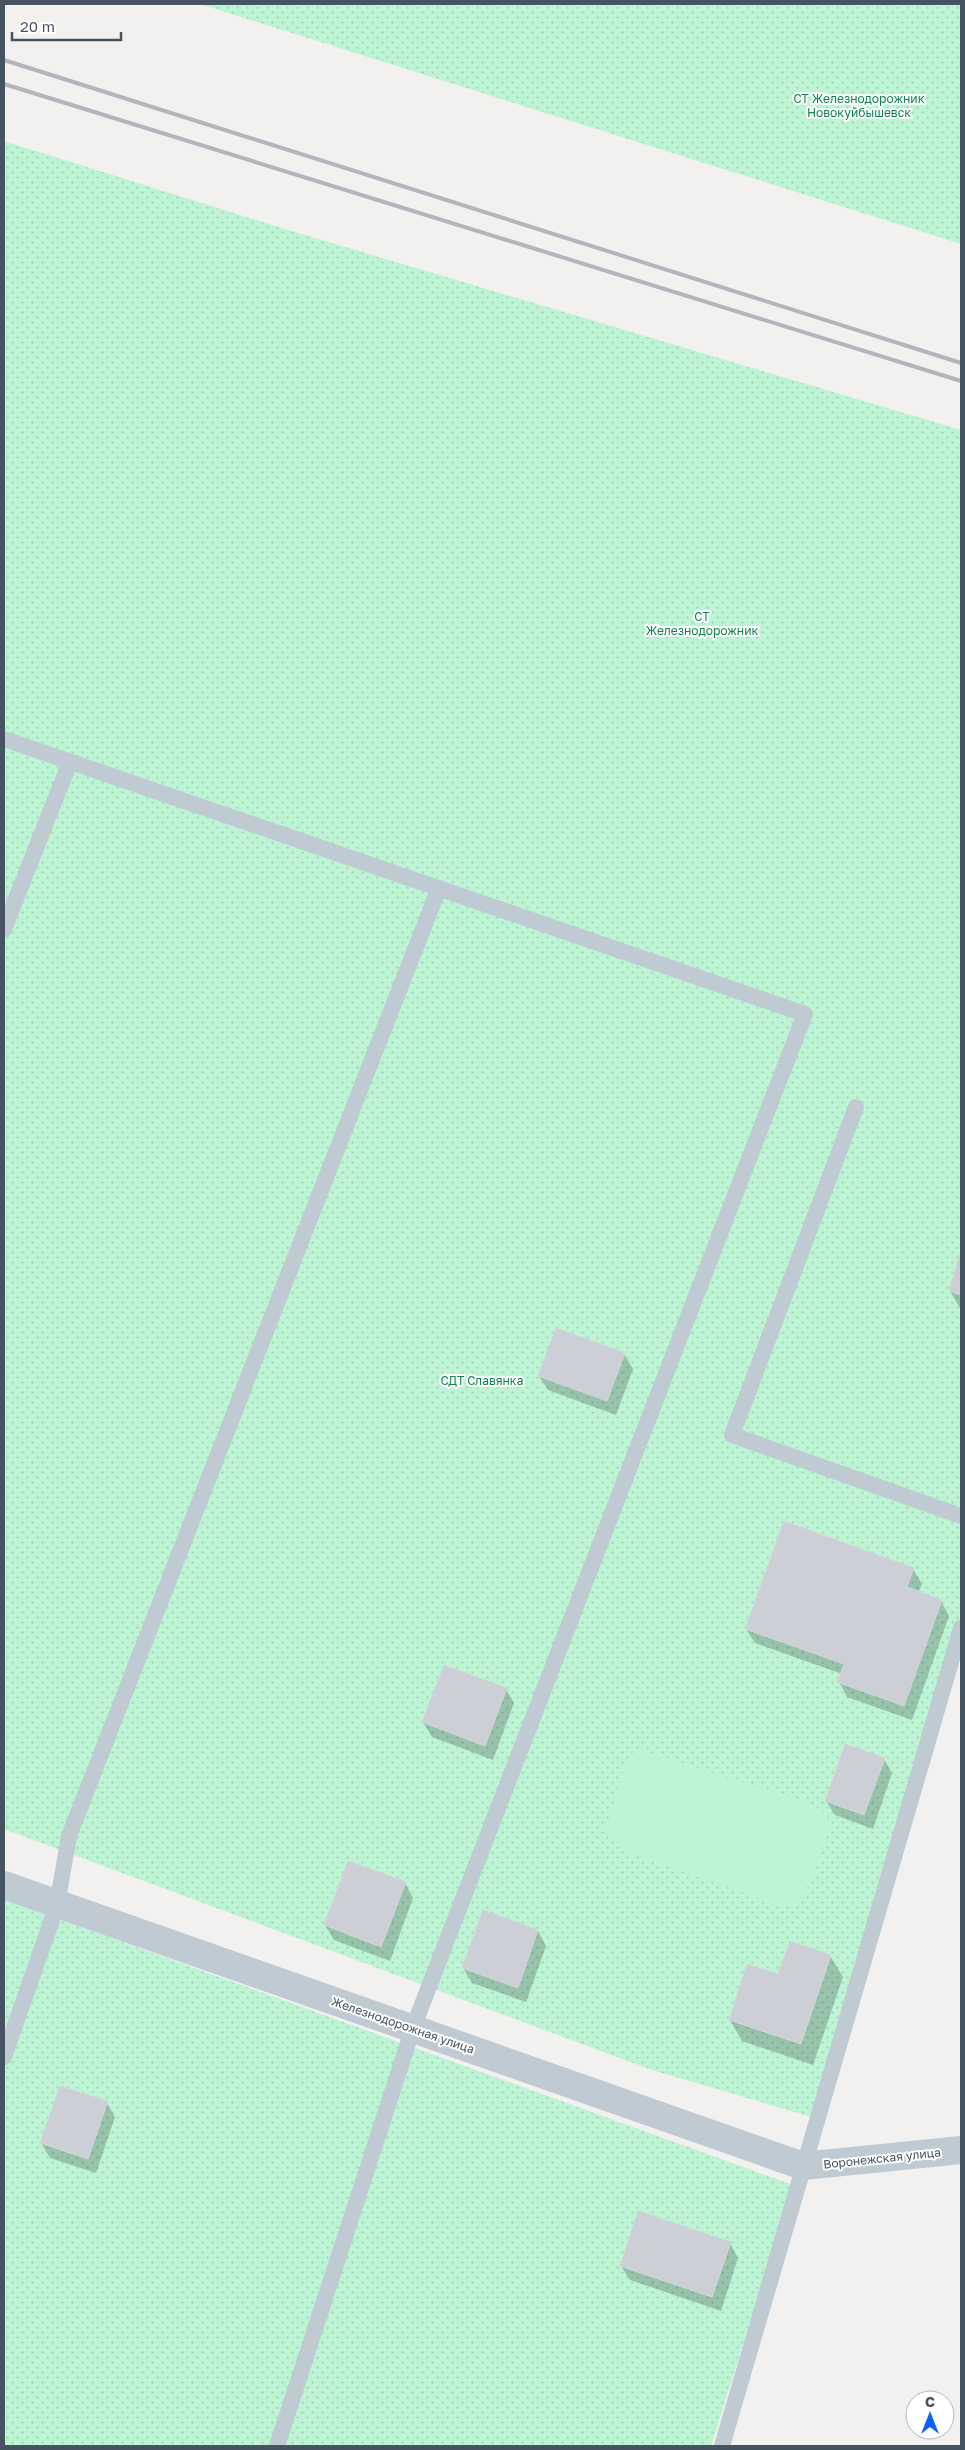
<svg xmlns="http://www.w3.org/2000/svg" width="965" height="2450" viewBox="0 0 965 2450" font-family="'Golos Text',sans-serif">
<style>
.garden{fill:url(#garden-dots)}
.pitch{fill:#bcf4d4}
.shadow{fill:#0003}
.building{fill:#cccfd6;stroke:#d4d6dc}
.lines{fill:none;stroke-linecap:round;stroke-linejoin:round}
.lane{stroke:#c0cad3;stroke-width:16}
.street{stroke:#c0cad3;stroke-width:28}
.rail{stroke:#b2b5bb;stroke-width:4}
.labels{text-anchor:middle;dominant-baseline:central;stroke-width:4;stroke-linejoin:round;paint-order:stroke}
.park-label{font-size:12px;fill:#0f844f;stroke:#fff}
.street-label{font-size:12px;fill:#465360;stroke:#fff}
</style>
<defs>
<pattern id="garden-dots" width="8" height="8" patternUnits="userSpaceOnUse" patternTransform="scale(1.25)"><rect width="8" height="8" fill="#bcf4d4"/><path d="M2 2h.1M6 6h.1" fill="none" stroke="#a3d3b9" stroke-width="1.8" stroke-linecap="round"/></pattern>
</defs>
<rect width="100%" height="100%" fill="#f3f0f0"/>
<g class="garden">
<polygon points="200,4 961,4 961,244"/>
<polygon points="4,141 285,229 961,430 961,1650 818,2119 652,2070 4,1829"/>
<polygon points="4,1899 793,2185 711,2446 4,2446"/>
</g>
<polygon class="pitch" points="640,1749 815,1806 827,1816 830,1828 804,1896 795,1904 780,1906 626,1851 609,1838 606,1830 626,1761 632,1753"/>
<g class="shadow">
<polygon points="961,1255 961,1310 950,1291"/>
<polygon points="624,1354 633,1369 616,1415 548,1390 539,1376"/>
<polygon points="913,1569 922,1584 918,1593 941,1601 949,1616 912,1720 847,1697 839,1682 842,1674 755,1643 746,1629"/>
<polygon points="506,1689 514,1703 493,1760 432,1737 423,1722"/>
<polygon points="884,1759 892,1773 873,1829 835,1815 826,1801"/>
<polygon points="405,1883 413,1898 390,1961 334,1940 325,1925"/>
<polygon points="538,1931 546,1946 526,2002 472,1983 463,1968"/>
<polygon points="830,1956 843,1977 813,2065 742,2041 730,2020 779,1976"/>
<polygon points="107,2103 115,2117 96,2173 50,2158 41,2143"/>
<polygon points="730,2243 738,2258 721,2311 630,2280 621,2266"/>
</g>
<g class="building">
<polygon points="961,1251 961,1295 949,1291"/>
<polygon points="556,1328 625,1353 607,1401 538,1376"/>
<polygon points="784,1521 914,1568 907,1587 942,1600 904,1706 837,1682 844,1664 745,1629"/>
<polygon points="444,1665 507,1688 485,1746 422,1722"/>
<polygon points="845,1744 885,1758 864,1815 825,1801"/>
<polygon points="348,1861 406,1882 381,1947 324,1925"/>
<polygon points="483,1910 538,1930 518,1988 462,1968"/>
<polygon points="790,1941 831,1955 801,2044 729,2020 747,1964 778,1974"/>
<polygon points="60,2086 108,2101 88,2159 40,2143"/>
<polygon points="638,2211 731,2242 712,2297 620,2266"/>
</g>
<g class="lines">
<g class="lane">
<polyline points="4,739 805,1014 413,2028 277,2446"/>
<polyline points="4,929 70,762"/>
<polyline points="856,1107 732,1435 961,1516"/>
<polyline points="4,2057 57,1905 69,1836 439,888"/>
<polyline points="722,2446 961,1628"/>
</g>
<polyline class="street" points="4,1885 803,2166 961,2150"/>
<g class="rail">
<polyline points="4,60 961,363"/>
<polyline points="4,84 961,381"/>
</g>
</g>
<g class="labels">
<g class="park-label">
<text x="859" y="98">СТ Железнодорожник<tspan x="859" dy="14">Новокуйбышевск</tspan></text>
<text x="702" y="616">СТ<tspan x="702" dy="14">Железнодорожник</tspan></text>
<text x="482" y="1380">СДТ Славянка</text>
</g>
<g class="street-label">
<text transform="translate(403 2025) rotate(19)">Железнодорожная улица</text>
<text transform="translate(882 2158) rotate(-6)">Воронежская улица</text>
</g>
</g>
<rect width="965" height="2450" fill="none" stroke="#465360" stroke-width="10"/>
<g transform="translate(930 2415)"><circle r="24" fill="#ffffff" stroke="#b5babf"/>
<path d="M0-4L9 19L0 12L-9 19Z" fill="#0864f5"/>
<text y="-8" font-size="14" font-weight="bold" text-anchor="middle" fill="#465360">С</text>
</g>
<path d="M12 32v8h109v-8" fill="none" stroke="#465360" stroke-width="2.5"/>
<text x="20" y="32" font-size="15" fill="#465360" stroke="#ffffff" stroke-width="4" paint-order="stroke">20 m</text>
</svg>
